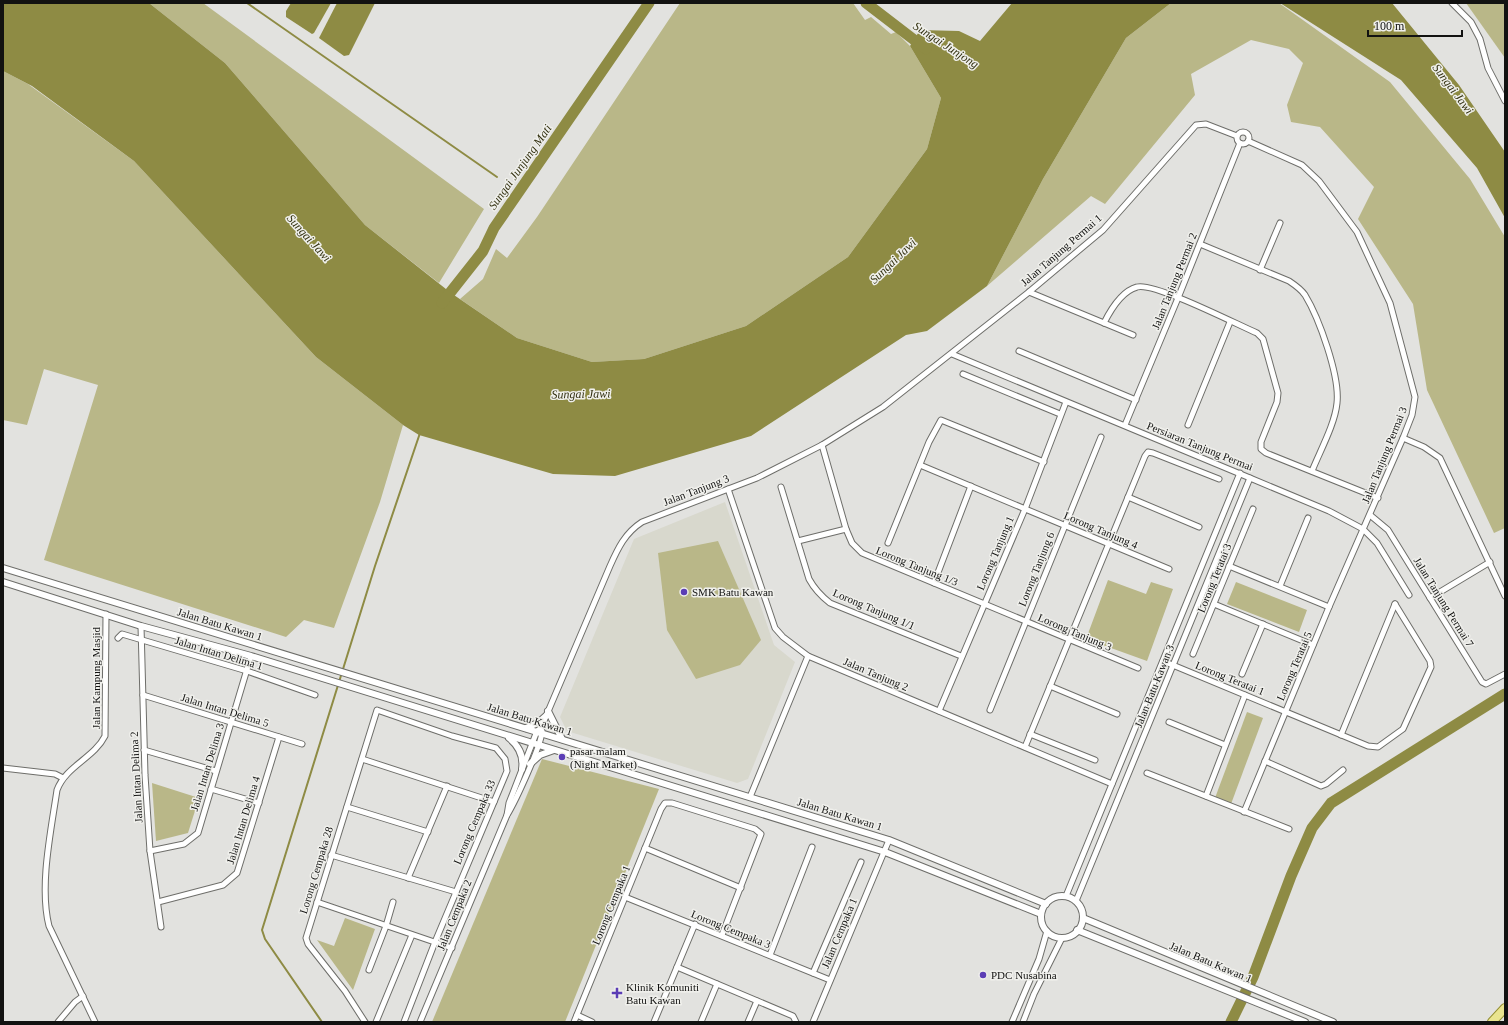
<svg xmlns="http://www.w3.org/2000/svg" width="1508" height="1025" viewBox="0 0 1508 1025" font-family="Georgia,serif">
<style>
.built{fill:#d8d8cd}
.green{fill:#b9b788}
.water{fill:#8e8b44}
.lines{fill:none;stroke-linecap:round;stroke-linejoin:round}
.stream{stroke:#8e8b44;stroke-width:2}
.river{stroke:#8e8b44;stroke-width:11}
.minor-casing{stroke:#6e6e6a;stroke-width:7}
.tertiary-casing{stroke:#6e6e6a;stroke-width:8}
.primary-casing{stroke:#948f32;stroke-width:10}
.minor{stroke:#fff;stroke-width:5}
.tertiary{stroke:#fff;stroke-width:6}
.primary{stroke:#e9e48f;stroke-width:8}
.poi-dot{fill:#5b3db5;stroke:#f0f0ec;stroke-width:1.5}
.labels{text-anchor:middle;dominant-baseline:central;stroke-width:3;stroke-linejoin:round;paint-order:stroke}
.street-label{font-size:11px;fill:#121211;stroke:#f0f0ec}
.poi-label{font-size:11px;fill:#121211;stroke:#f0f0ec;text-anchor:start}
.water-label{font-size:12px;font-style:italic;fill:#343212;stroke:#f0f0ec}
</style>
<rect width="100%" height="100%" fill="#e2e2df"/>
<polygon class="built" points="725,502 774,645 795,662 748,779 737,783 567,731 560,717 634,539"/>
<g class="green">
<polygon points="149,3 203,3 484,209 439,283 365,225 225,63"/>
<polygon points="680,3 853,3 865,20 871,17 891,34 896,32 910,46 941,98 927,149 848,257 746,326 644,359 592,362 517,338 460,299 483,279 496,249 507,258 537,217"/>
<polygon points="1171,3 1279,3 1390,82 1470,179 1505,237 1505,528 1494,533 1427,390 1413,304 1358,219 1374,187 1320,127 1291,122 1287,105 1303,63 1289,49 1251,40 1191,74 1195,95 1105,204 1091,196 987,286 1043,179 1126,38"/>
<polygon points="1466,3 1505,3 1505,58"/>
<polygon points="3,71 28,84 134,161 316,357 403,425 380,502 334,628 304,620 286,637 44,560 98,385 44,369 27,425 3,420"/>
<polygon points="718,541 761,640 740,665 696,679 667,630 658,553"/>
<polygon points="1108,580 1146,594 1151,582 1173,589 1147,661 1086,639"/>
<polygon points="1236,582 1307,610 1299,632 1227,604"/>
<polygon points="1247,712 1263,718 1231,804 1215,798"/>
<polygon points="542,759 659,789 565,1022 432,1022"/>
<polygon points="152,783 199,798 188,833 156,841"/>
<polygon points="345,918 375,929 353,990 317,940 334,946"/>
</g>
<g class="water">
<polygon points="3,3 149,3 225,63 365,225 451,293 517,338 592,362 644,359 746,326 848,257 927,149 941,98 910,46 920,30 959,31 980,41 1012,3 1171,3 1126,38 1043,179 987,286 927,331 906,335 751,436 615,476 553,474 419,435 403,425 316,357 134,161 32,86 3,71"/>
<polygon points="291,3 331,3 314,33 312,34 286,17 286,11"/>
<polygon points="337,3 375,3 349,55 344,56 319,38"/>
<polygon points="1280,3 1392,3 1459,85 1505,152 1505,218 1477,168 1401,80"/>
</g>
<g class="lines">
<g class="stream">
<polyline points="247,3 497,177"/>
<polyline points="322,1022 265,939 262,930 375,566 420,433"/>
</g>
<g class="river">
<polyline points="866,3 926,49"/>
<polyline points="442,303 483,251 494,228 649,3"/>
<polyline points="1231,1022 1253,977 1291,876 1312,828 1331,803 1505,694"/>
</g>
<g class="minor-casing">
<g id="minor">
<polyline points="1452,3 1471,22 1480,39 1488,68 1505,101"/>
<circle cx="1243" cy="138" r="6"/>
<path d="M1200 244 1289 281C1295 285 1301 289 1305 295 1319 318 1340 376 1337 403 1335 424 1320 451 1312 471"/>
<polyline points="1260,270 1280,223"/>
<polyline points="1029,292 1133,335"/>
<path d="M1104 323C1110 311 1122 291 1137 287 1154 282 1236 324 1257 333L1263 339 1278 393 1277 402 1261 442V449L1266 453 1378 498"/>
<polyline points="1019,351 1136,400"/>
<polyline points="952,354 1250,478 1329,511 1363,529 1377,543 1409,595"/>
<polyline points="963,374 1060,414"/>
<polyline points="1125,425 1178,298 1240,143"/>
<polyline points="1188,425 1230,322"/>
<polyline points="1403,438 1424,447 1440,458 1505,596"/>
<polyline points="822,445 846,529 852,543 862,553 1138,668"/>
<polyline points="920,465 1169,569"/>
<path d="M781 487 809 579C815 590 821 596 830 603L961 656"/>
<polyline points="728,489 775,628 783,637 808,656 1112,784"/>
<polyline points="1128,497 1199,527"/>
<polyline points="1370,515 1388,530 1482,682 1486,684 1505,674"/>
<polyline points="798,541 846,529"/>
<polyline points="888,543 929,442 941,420 1044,462"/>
<polyline points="1229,566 1329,607"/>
<polyline points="934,583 971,486"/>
<polyline points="1280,586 1308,518"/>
<polyline points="1430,598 1490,562"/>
<polyline points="1214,604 1313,645"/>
<polyline points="141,626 145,775 150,851 161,927"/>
<polyline points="118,638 122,634 247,671 315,695"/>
<polyline points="1193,654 1253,509"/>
<polyline points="1163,661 1368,746 1378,747 1403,729 1431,667 1430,661 1395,604"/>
<polyline points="1242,674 1263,624"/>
<polyline points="1050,686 1117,714"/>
<polyline points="143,695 302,744"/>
<polyline points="990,710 1101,437"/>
<polyline points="939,711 1025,509 1066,402"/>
<polyline points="1169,722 1225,745"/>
<polyline points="1030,734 1095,760"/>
<polyline points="1341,735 1395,604"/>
<polyline points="1025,747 1145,456 1148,452 1153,453 1219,479"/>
<polyline points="144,750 216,771"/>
<polyline points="362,759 494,802"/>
<polyline points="1265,761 1321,786 1326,784 1343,770"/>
<polyline points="3,768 55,774 63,778"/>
<polyline points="1147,773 1289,829"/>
<polyline points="211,789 259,803"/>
<polyline points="1206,796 1245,695"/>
<polyline points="750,797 808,656"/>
<polyline points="347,807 428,832"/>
<polyline points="1244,812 1329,607 1403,438 1412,415 1415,397 1390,303 1357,232 1319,181 1302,165 1248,141"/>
<path d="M507 815 509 803 537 731 541 728 610 566C618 548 625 533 642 522L757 478 822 445 883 407 1029 292 1103 230 1196 125 1206 124 1237 136"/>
<polyline points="645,848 741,888"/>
<polyline points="150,851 184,844 198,833 251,656"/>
<polyline points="331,855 456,892"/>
<polyline points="408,878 447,786"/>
<polyline points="1066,896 1240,473"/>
<polyline points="625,897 830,980"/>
<polyline points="1076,901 1250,478"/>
<polyline points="158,902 223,885 237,873 279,737"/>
<polyline points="317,902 452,948"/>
<polyline points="770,955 812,847"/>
<polyline points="677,967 793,1016 796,1022"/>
<polyline points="369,970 386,926 393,902"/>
<polyline points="813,973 861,862"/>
<polyline points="577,1015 592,1022"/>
<polyline points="58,1022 75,1002 83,996"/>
<path d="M95 1022 49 926C39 886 51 831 57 790 66 766 94 758 105 736L106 614"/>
<polyline points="365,1022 345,991 308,944 306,938 377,710 452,736 496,748 505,759 507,771 435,942 404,1022"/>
<polyline points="376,1022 412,935"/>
<path d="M420 1022 507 815C515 802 542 744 542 731"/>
<polyline points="574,1022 661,809 665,803 672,803 755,829 761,834 722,935"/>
<polyline points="654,1022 695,924"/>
<polyline points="701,1022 717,984"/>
<polyline points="748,1022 757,1001"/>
<polyline points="813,1022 889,840"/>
<polyline points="1012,1022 1039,959 1047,931"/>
<polyline points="1023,1022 1034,994 1062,938"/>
</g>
</g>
<g class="tertiary-casing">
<g id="tertiary">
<polyline points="3,568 889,840 1046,904"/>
<polyline points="3,582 141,626 251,656 885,852 1041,914"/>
<polyline points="548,711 562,739"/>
<polyline points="526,728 538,723 547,715"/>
<path d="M509 738C519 746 524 756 522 769"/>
<polyline points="530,764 540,755 554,750"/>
<circle cx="1062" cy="917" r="21"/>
<polyline points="1083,918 1333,1022"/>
<polyline points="1077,930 1305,1022"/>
</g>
</g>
<g class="primary-casing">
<polyline id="primary" points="1492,1022 1505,1008"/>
</g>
<use href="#minor" class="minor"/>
<use href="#tertiary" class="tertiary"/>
<use href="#primary" class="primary"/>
</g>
<g class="poi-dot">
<circle cx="684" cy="592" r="4"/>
<circle cx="562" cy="757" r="4"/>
<circle cx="983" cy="975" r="4"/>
<path d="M615 987h4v4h4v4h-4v4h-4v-4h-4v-4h4z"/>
</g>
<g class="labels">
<g class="street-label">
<text transform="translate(1061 250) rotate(-41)">Jalan Tanjung Permai 1</text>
<text transform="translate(1174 281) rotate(-68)">Jalan Tanjung Permai 2</text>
<text transform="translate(1200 446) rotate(22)">Persiaran Tanjung Permai</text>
<text transform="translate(1384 455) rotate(-68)">Jalan Tanjung Permai 3</text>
<text transform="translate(696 490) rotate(-21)">Jalan Tanjung 3</text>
<text transform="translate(1101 530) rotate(23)">Lorong Tanjung 4</text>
<text transform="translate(995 553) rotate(-67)">Lorong Tanjung 1</text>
<text transform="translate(917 566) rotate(22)">Lorong Tanjung 1/3</text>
<text transform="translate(1036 569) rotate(-68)">Lorong Tanjung 6</text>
<text transform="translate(1214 578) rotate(-68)">Lorong Teratai 3</text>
<text transform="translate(1444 602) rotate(58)">Jalan Tanjung Permai 7</text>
<text transform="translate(874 609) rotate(23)">Lorong Tanjung 1/1</text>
<text transform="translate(220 624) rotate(17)">Jalan Batu Kawan 1</text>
<text transform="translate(1075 632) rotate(23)">Lorong Tanjung 3</text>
<text transform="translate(219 653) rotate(17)">Jalan Intan Delima 1</text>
<text transform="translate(1294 666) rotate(-67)">Lorong Teratai 5</text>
<text transform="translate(876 674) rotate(23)">Jalan Tanjung 2</text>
<text transform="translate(96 678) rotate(-90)">Jalan Kampung Masjid</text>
<text transform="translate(1230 678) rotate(22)">Lorong Teratai 1</text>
<text transform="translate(1154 686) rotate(-68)">Jalan Batu Kawan 3</text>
<text transform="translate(225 710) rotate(17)">Jalan Intan Delima 5</text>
<text transform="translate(530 719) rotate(17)">Jalan Batu Kawan 1</text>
<text transform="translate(207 767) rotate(-73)">Jalan Intan Delima 3</text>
<text transform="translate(136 777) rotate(-93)">Jalan Intan Delima 2</text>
<text transform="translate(840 814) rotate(17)">Jalan Batu Kawan 1</text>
<text transform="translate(243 820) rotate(-73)">Jalan Intan Delima 4</text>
<text transform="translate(474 822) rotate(-67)">Lorong Cempaka 33</text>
<text transform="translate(316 870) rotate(-73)">Lorong Cempaka 28</text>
<text transform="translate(611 905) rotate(-68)">Lorong Cempaka 1</text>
<text transform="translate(454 915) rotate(-68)">Jalan Cempaka 2</text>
<text transform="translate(731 929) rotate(22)">Lorong Cempaka 3</text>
<text transform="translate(839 933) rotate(-67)">Jalan Cempaka 1</text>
<text transform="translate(1211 962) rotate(23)">Jalan Batu Kawan 1</text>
</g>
<g class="poi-label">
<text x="692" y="592">SMK Batu Kawan</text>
<text x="570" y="751">pasar malam<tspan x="570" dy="13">(Night Market)</tspan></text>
<text x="991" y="975">PDC Nusabina</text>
<text x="626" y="987">Klinik Komuniti<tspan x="626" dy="13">Batu Kawan</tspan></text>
</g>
<g class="water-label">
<text transform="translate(946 45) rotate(33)">Sungai Junjong</text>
<text transform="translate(1453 89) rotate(53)">Sungai Jawi</text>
<text transform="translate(520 167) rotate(-55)">Sungai Junjung Mati</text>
<text transform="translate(309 238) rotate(48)">Sungai Jawi</text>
<text transform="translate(893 261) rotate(-44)">Sungai Jawi</text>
<text transform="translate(581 394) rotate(-1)">Sungai Jawi</text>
</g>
</g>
<rect width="1508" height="1025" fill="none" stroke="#121211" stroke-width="8"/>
<path d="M1368 30v6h94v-6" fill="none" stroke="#121211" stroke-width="2"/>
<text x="1374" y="30" font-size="12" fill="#121211" stroke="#f0f0ec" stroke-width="3" paint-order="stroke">100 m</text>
</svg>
